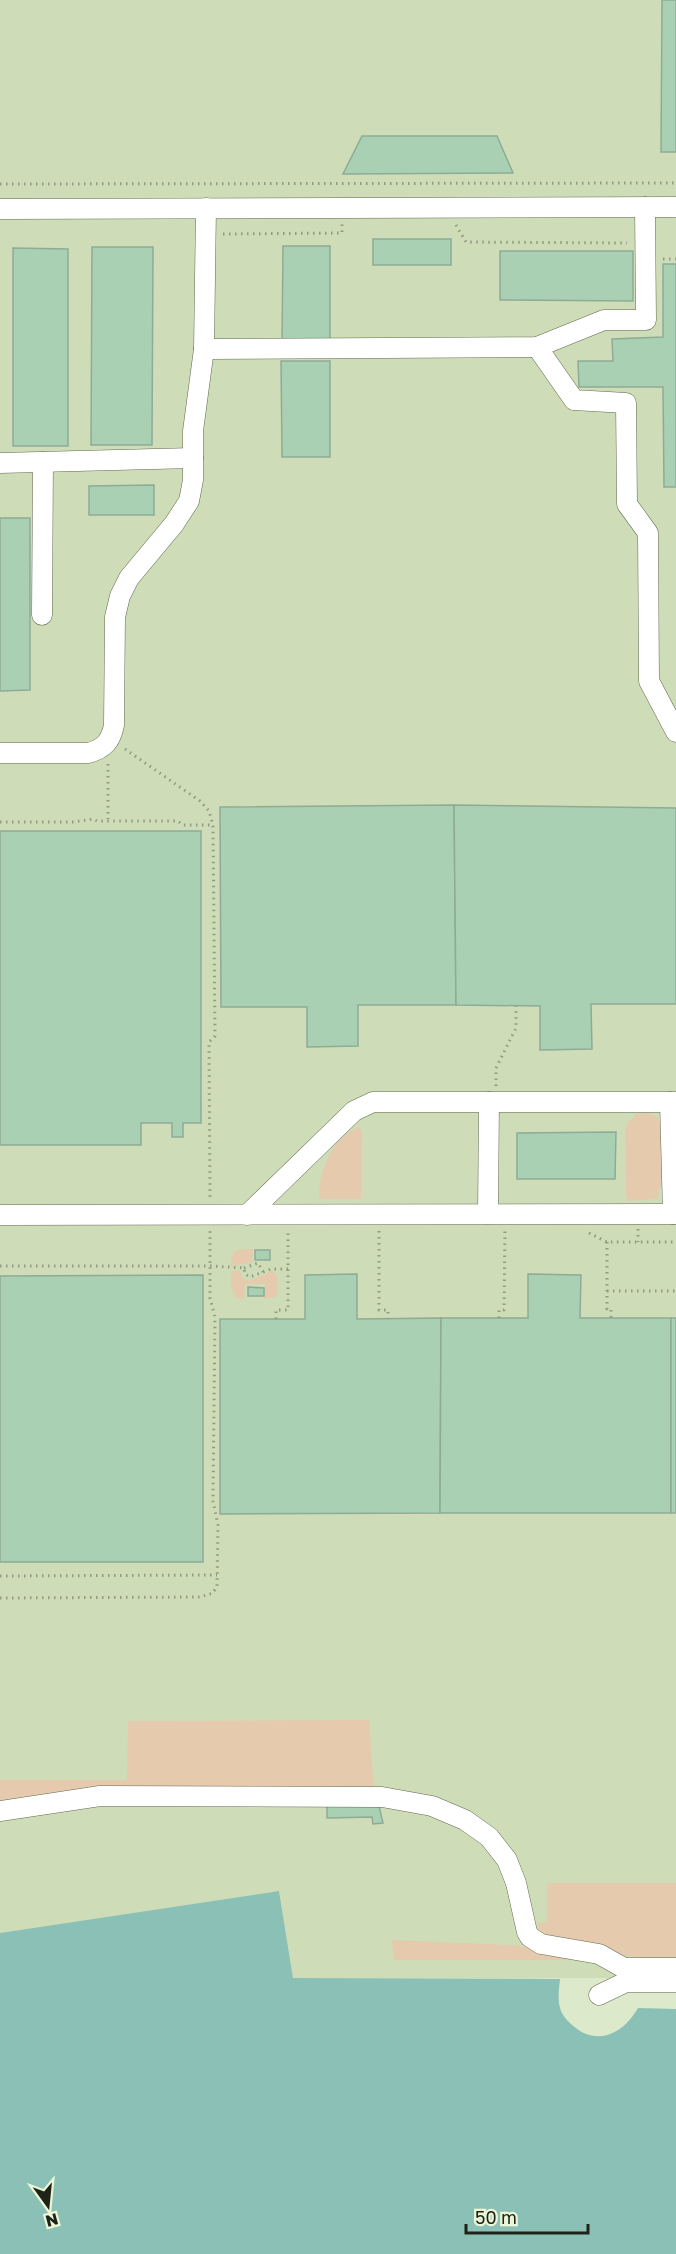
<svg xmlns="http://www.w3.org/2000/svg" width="676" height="2254" viewBox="0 0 676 2254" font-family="'Golos Text',sans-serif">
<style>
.built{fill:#ceddb7}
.green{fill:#e5caad}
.water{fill:#8ac0b5}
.building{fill:#a9d0b3;stroke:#8fab96;stroke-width:1.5}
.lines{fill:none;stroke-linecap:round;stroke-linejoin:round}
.minor-casing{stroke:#606a4f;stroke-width:21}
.path{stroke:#919b83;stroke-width:3;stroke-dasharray:1.5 4.5;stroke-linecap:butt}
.minor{stroke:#fff;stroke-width:20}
</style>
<rect width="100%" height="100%" fill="#dce9ca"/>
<polygon class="built" points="0,0 676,0 676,1978 293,1978 279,1891 0,1933"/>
<g class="green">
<polygon points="650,1113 658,1118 662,1126 662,1187 659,1187 658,1199 629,1201 626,1196 625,1129 630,1120 635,1117 634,1114"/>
<path d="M359 1127 362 1131 361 1199H319C318 1173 332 1137 359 1127Z"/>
<polygon points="253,1249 252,1263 231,1266 231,1259 236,1250"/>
<polygon points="239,1270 243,1279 249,1281 272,1271 277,1275 278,1293 275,1297 264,1299 265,1284 245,1284 244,1299 237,1299 231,1287 231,1271"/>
<polygon points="369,1720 374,1789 0,1804 0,1780 127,1780 128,1721"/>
<polygon points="547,1883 676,1883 676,1960 652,1960 552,1943 539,1930 538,1923 547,1922"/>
<polygon points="392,1940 513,1945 579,1956 579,1960 394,1960"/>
</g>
<path class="water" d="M279 1891 293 1978 560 1979C559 1990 557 2000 561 2011 565 2020 573 2026 580 2031 604 2045 626 2029 638 2008L676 2009V2254H0V1933Z"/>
<g class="building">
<polygon points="662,0 676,0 676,152 661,152"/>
<polygon points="362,136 497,136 513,173 343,174"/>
<rect x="373" y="239" width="78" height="26"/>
<polygon points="283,246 330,246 330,343 282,343"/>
<polygon points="92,247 153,247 152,445 91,445"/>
<polygon points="13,248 68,249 68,446 13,446"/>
<polygon points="500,251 633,251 633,301 500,300"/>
<polygon points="663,264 676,264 676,487 664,487 663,387 579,387 578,361 613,361 612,339 663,337"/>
<polygon points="281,361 330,361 330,457 282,457"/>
<polygon points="154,485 154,515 89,515 89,486"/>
<polygon points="0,518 30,518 30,690 0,691"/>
<polygon points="454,805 456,1005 358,1005 358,1046 307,1047 307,1007 221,1007 220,807"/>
<polygon points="454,805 676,808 676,1004 591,1004 592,1049 540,1050 540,1006 456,1005"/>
<polygon points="0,831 201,831 201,1123 183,1123 183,1137 172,1137 172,1123 141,1123 141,1145 0,1145"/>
<polygon points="616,1132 615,1179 517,1179 517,1133"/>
<rect x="255" y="1250" width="15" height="10"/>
<polygon points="357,1274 357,1319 441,1318 440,1513 220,1514 220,1319 305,1319 305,1275"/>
<polygon points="528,1274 581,1275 580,1318 671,1318 671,1513 440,1513 441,1318 528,1318"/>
<polygon points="203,1275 203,1562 0,1562 0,1276"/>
<polygon points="248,1287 264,1288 264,1296 248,1296"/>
<rect x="671" y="1318" width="5" height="195"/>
<polygon points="327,1806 379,1806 383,1823 373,1824 372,1817 327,1818"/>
</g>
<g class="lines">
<g class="minor-casing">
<g id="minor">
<polyline points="0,209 676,207"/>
<polyline points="537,347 574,400 626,403 627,504 648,533 649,681 676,732"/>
<polyline points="204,349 537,347 604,320 646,320 645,207"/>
<polyline points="0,463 193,458"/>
<polyline points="42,615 43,462"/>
<path d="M0 753H88C104 749 111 741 114 725L115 617 120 596 129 578 174 524 189 501 193 480V431L204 349 206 208"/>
<polyline points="670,1102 673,1214"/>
<polyline points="488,1214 489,1102"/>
<polyline points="0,1215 676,1214"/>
<polyline points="247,1215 354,1111 373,1102 676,1102"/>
<polyline points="0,1811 100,1796 382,1797 432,1806 465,1820 489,1837 507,1860 516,1883 527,1932 530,1937 541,1944 599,1954 624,1968 676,1968"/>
<polyline points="599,1995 626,1982 676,1982"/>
</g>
</g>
<g class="path">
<polyline points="0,184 676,183"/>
<polyline points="456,225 466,242 627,243"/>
<polyline points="223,234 342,233 342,224"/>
<polyline points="663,259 676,259"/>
<polyline points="125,749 200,801 209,811 213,825 215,1036 209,1042 210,1197"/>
<polyline points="108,764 108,819"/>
<polyline points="0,822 73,822 93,819 97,821 178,821 183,825 213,825"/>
<polyline points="496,1086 496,1068 516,1028 516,1006"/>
<polyline points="638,1229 638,1242"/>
<polyline points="379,1231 379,1310 388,1310 388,1319"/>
<polyline points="589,1233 607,1242 676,1242"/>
<polyline points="607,1242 607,1309 611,1309 611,1318"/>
<polyline points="0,1266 211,1266 244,1268 245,1274 250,1277 271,1269 288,1269"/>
<polyline points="244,1268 258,1263 263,1272"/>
<polyline points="607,1291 676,1291"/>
<polyline points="499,1318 499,1310 504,1310 505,1230"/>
<polyline points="276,1319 276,1310 288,1310 288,1232"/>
<polyline points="0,1576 217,1575"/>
<polyline points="0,1598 200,1597 213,1593 217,1586 218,1525 213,1501 215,1317 210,1298 210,1231"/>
</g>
<use href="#minor" class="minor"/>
</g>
<g transform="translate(48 2206) rotate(165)" stroke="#eaf6d7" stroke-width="4.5" paint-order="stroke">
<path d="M0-4.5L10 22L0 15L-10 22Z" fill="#1e2217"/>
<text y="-9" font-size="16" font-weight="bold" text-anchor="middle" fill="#1e2217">N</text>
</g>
<path d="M466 2224v9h122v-9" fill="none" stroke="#1e2217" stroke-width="3"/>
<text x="475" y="2224" font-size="18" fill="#1e2217" stroke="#eaf6d7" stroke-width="4.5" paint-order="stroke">50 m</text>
</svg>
